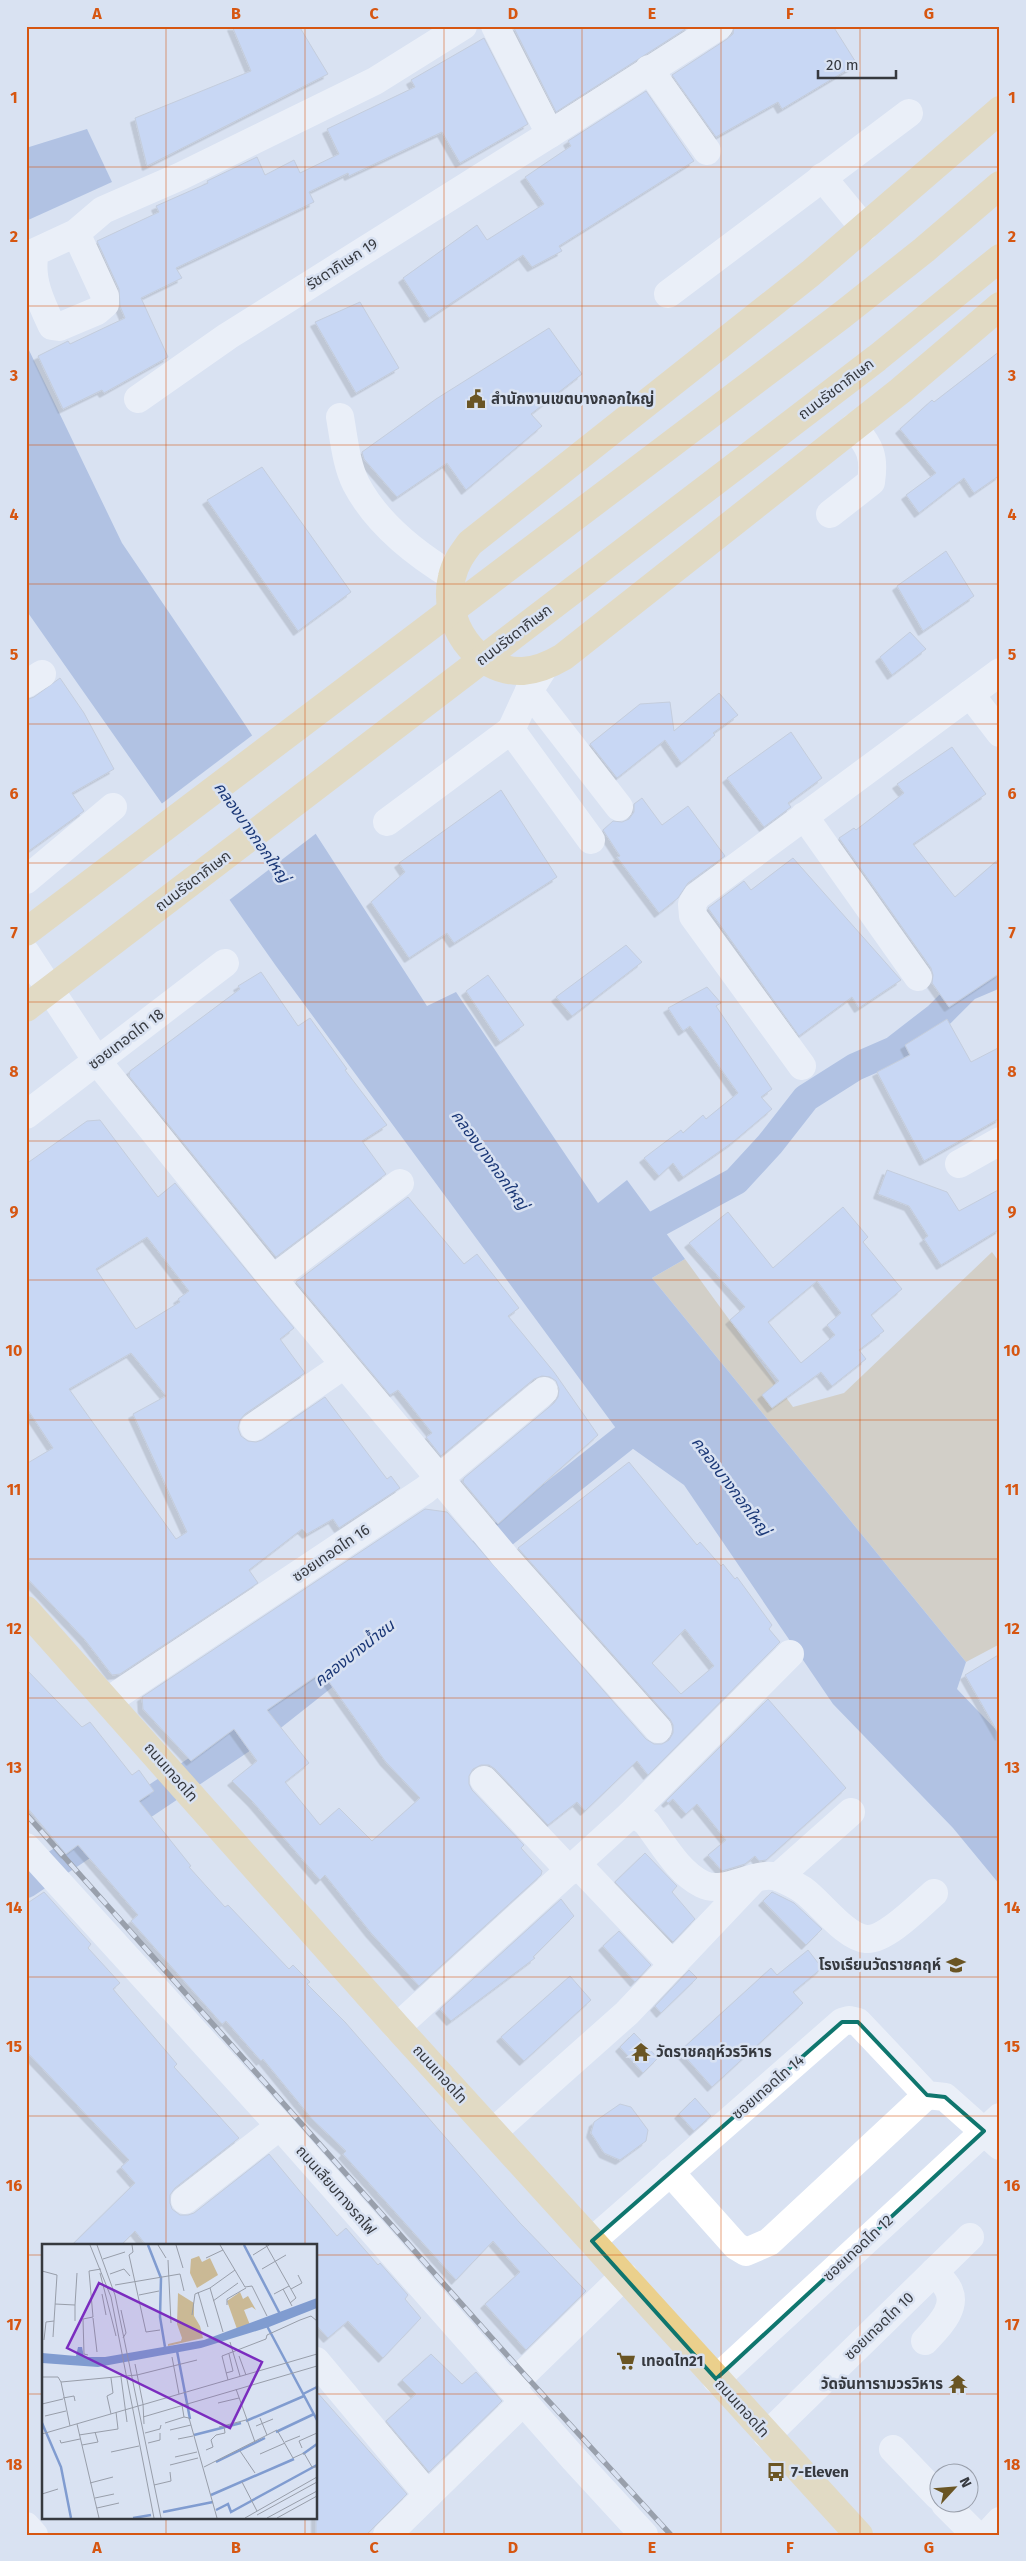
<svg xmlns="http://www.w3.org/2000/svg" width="1026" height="2561" viewBox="0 0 1026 2561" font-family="'Fira Sans','Noto Sans Thai',sans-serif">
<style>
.green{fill:#cab995}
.water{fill:#809cd0}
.pier{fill:#d9e2f2}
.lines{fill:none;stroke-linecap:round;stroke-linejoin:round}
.canal{stroke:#809cd0;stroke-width:28}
.building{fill:#b3caf5;stroke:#abb3c2;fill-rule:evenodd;filter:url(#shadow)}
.minor{stroke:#fff;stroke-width:28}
.major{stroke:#ebd08c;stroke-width:28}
.rail-casing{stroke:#4c5057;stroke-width:5.5}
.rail{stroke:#d9e2f2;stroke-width:4;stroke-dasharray:11;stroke-linecap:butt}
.marked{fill:none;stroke:#0f766e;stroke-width:4;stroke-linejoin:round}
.grid{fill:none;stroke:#d65611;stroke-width:1;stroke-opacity:0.55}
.labels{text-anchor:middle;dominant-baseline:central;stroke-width:5;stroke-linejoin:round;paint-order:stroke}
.street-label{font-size:15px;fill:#36393f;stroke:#d9e2f2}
.poi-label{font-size:15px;font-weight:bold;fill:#36393f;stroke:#d9e2f2;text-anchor:start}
.water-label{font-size:16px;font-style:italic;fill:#1a3776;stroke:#d9e2f2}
.inset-river{fill:none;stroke:#809cd0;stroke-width:2.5}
.inset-road{fill:none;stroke:#989eaa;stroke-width:1}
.view{fill:#7b2cbf;fill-opacity:0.15;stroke:#7b2cbf;stroke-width:2.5}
.inset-edge{fill:none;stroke:#36393f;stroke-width:2.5}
.neatline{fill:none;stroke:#d65611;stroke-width:2}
.grid-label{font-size:16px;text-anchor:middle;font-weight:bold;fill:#d65611}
</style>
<defs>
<filter id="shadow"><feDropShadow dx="-4.5" dy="4.5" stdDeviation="0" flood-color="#0004"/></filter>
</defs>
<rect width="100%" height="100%" fill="#d9e2f2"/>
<polygon class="green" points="992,1252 1000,1263 1000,1644 966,1662 652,1278 685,1259 793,1407 844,1393"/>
<g class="water">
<polygon points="87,129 112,182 26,221 26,148"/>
<polygon points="26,344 122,543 246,726 427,1006 456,992 598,1203 627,1180 685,1259 652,1278 966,1662 957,1689 1000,1734 1000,1885 953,1828 833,1704 684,1485 629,1446 276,966 26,610"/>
</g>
<polygon class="pier" points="254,734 318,832 228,901 160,805"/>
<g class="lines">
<g class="canal">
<polyline points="625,1241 736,1181 770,1144 806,1098 855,1067 894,1050 938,1016 967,987 1000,973"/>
<polyline points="452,1575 653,1415"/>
<polyline points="26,1884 253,1732 353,1653"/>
</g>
</g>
<g class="building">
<polygon points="232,26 299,26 328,74 147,166 135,118 251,71"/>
<polygon points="513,26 690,26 556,112"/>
<polygon points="734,26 833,26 857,64 782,109 778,102 716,137 672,75 727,39 733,34"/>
<polygon points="484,38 528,124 460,163 442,132 349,176 348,173 309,192 314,202 176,268 182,278 141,298 168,357 104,393 102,390 63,409 38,356 68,341 70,344 125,318 120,306 119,289 97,241 159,212 156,206 208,183 207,181 257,157 265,175 294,160 300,173 339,154 327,129 415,87 411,80"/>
<polygon points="646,91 694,161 559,246 562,251 532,267 523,255 429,318 403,278 477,225 487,240 544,204 525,177 571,146 568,141"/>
<polygon points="360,302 399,368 356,393 315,322"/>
<polygon points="549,328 582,374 531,414 542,426 466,490 447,463 397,497 364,459 362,452 436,399"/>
<polygon points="1000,351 1000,475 974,493 964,478 919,513 906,495 936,473 900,429 932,400 934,402"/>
<polygon points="262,467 351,592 298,631 207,500"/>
<polygon points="946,551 974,596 923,631 897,586"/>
<polygon points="910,632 926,649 892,675 880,657"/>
<polygon points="60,678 84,713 114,769 72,793 84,811 26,853 26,700 34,697"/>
<polygon points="719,693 738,715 713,733 715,735 681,763 665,740 617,778 590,744 640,704 670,702 674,731"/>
<polygon points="791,732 822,778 788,803 791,807 764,827 727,778"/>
<polygon points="952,747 986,794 913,844 955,897 1000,858 1000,973 949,1007 932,983 933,975 931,968 839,838 854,828 856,830 904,793 897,784"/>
<polygon points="501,790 557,877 454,943 447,933 409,958 371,902 405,872 399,863"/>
<polygon points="642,798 662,825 688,806 725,856 688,883 678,898 659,913 617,857 620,856 603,830 613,821 622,822 629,819 634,812 634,804"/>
<polygon points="793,858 901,980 859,1008 852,997 799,1036 708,908 744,881 751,890"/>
<polygon points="626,945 642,962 572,1016 556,997"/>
<polygon points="261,972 298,1026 310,1018 347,1069 345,1070 387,1125 362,1141 386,1174 276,1257 129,1076 130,1071 240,989 238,986"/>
<polygon points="488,975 524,1025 500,1042 466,991"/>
<polygon points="707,987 721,1003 716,1006 772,1089 761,1097 772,1109 733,1142 683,1177 673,1163 659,1176 644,1158 681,1130 683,1133 703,1115 706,1119 738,1093 690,1026 683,1031 668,1008"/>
<polygon points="947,1019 971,1062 1000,1047 1000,1118 924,1161 877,1072 910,1055 905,1045"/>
<path d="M100 1120 158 1197 175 1183 294 1328 280 1339 305 1373 245 1414 240 1420 238 1428 241 1436 248 1441 256 1442 262 1440 325 1397 387 1479 391 1476 400 1488 339 1528 333 1519 307 1534 302 1529 249 1570 258 1583 120 1674 112 1675 85 1640 26 1577V1464L53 1448 26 1407V1164L87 1121ZM147 1237 189 1291 178 1299 180 1302 136 1329 96 1269ZM131 1353 166 1396 133 1414 187 1532 176 1539 69 1389Z"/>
<polygon points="887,1170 947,1192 959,1211 1000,1189 1000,1229 941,1265 924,1239 928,1236 909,1206 878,1194"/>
<polygon points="408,1197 464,1264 477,1254 519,1308 508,1316 554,1372 598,1435 498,1524 463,1482 464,1478 554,1403 558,1397 559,1389 556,1381 550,1377 542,1376 534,1379 441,1456 426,1437 432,1433 398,1390 390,1395 296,1282"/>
<path d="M843 1207 868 1237 863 1242 902 1289 871 1315 884 1331 859 1350 866 1359 832 1386 821 1372 772 1408 762 1395 779 1381 730 1320 745 1307 689 1243 728 1212 773 1268ZM817 1281 841 1313 827 1325 835 1335 801 1363 768 1322Z"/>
<path d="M629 1462 697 1545 700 1542 721 1566 723 1564 735 1579 737 1577 772 1625 769 1629 780 1642 648 1775 637 1761 585 1811 577 1802 548 1825 495 1769 489 1765H481L473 1769 469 1776V1784L472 1790 524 1845 521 1848 542 1871 541 1875 419 1986 371 1933 325 1875 320 1880 253 1802 232 1781 257 1761 234 1729 191 1761 143 1709 142 1697 425 1509 447 1512 646 1739 654 1744H662L669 1740 673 1733V1725L670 1719 518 1548ZM685 1629 714 1666 681 1694 652 1663ZM322 1672 385 1761 420 1798 372 1841 339 1808 320 1825 285 1782 309 1763 267 1710Z"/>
<polygon points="1000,1654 1000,1736 965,1675"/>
<polygon points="26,1669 82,1727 90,1722 132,1775 139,1770 154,1791 139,1801 191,1866 189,1867 225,1907 228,1905 289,1969 293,1965 310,1982 307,1984 345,2022 520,2223 586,2291 526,2350 485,2304 520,2272 493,2241 456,2280 343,2154 346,2151 312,2119 263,2059 261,2061 226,2021 222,2024 131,1921 138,1915 78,1845 66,1854 26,1806"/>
<polygon points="768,1699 846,1788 766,1860 759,1861 755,1856 745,1864 722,1871 708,1855 726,1840 697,1804 686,1814 673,1799 668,1803 666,1801"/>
<polygon points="645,1853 677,1886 672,1892 695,1919 673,1942 615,1882"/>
<polygon points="44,1892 91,1944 88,1948 120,1983 113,1989 177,2064 174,2067 239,2138 175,2188 170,2195 170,2203 172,2209 180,2215 188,2215 194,2213 269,2154 337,2236 346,2228 378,2265 380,2263 408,2295 405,2299 421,2318 383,2358 348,2321 328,2338 316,2325 316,2245 146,2245 135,2231 121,2245 72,2245 135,2183 121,2167 129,2160 26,2051 26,1904"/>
<polygon points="772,1892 794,1903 822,1929 806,1945 763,1901"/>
<polygon points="561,1899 574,1916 533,1957 535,1958 451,2021 440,2009"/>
<polygon points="619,1931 651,1965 635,1982 603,1946"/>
<polygon points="808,1950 822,1968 793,1992 803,2003 712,2087 680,2051 771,1968 777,1975"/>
<polygon points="689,1970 697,1978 661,2013 655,2006"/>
<polygon points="570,1976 591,2000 524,2061 501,2037"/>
<polygon points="634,2033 658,2058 643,2073 620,2047"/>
<polygon points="695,2098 711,2116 694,2131 679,2114"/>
<polygon points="620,2104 631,2107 648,2130 646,2141 620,2160 604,2153 591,2133 594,2122"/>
<polygon points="431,2354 462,2384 476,2372 502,2401 429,2472 386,2421 416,2394 402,2380"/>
<polygon points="316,2391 407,2494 366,2535 316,2535"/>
</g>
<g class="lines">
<g class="minor">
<polyline points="495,26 550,134 719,26"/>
<polyline points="649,69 707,151"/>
<polyline points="822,177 864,228"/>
<path d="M76 233 105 296V304L97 311 59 327 52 326C41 303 29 278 35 252L76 233 103 210 181 176 375 81 463 26"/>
<polyline points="668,294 909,113"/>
<polyline points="138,399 228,336 550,134"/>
<path d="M340 417C344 439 346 464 356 484 377 524 414 553 452 576"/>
<path d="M830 514 871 482C875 456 870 447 854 427"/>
<polyline points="26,684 42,674"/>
<polyline points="529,691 619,807"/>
<polyline points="970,694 1000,733"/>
<polyline points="511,730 591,840"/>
<polyline points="804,816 918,977"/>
<polyline points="387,822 511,730 529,691 544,667"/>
<polyline points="26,880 113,807"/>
<polyline points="26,953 97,1061 273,1279 506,1558 658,1729"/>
<polyline points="802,1066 693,916 692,904 697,896 1000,672"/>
<polyline points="26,1115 225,963"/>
<polyline points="959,1164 1000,1141"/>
<polyline points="273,1279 400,1183"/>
<polyline points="254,1427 344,1365"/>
<polyline points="108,1701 425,1490 544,1391"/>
<polyline points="484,1780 570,1871"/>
<polyline points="630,1815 790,1654"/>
<polyline points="26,1847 280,2126 574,2459 644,2535"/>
<polyline points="577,1864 673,1965"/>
<polyline points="778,1877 851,1812"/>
<path d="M397 2027 630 1815 641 1818 647 1823C663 1844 678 1872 702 1884 726 1896 757 1868 780 1878 787 1881 797 1886 803 1890 820 1902 845 1937 866 1939 885 1941 919 1906 934 1893"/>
<polyline points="493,2132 627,2013 755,1878"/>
<polyline points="670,2172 736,2246 746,2252 769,2242 927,2095"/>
<polyline points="185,2200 280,2126"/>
<polyline points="592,2241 842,2022 849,2020 858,2022 927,2095 945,2097 1000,2146"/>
<path d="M925 2341C937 2328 960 2307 947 2287 944 2282 939 2277 934 2272"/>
<polyline points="316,2361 428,2495"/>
<polyline points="716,2379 1000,2117"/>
<polyline points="510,2387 624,2276"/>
<polyline points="767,2435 970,2237"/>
<polyline points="893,2449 938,2496"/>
<polyline points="945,2504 976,2535"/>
<polyline points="26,2526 34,2535"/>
<polyline points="387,2535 523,2402"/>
<polyline points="987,2535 1000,2521"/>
</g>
<g class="major">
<path d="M1000 110 811 273 470 543C462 554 455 563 452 577 441 621 475 673 523 671 538 670 551 664 563 657L900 391 1000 306"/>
<polyline points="26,932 842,315 924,250 1000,185"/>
<polyline points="26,1008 877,358 1000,258"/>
<polyline points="26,1610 397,2027 859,2535"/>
</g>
<g class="rail-casing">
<polyline id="rail" points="26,1814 523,2373 671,2535"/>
</g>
<use href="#rail" class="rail"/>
</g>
<path d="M0 0H1026V2561H0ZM842 2022H858L927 2095 945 2097 984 2131 716 2379 592 2241Z" fill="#d9e2f2" fill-opacity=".55" fill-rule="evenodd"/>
<path class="marked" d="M842 2022H858L927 2095 945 2097 984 2131 716 2379 592 2241Z"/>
<path class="grid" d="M166 26V2245M305 26V2245M444 26V2535M582 26V2535M721 26V2535M860 26V2535M26 167H1000M26 306H1000M26 445H1000M26 584H1000M26 724H1000M26 863H1000M26 1002H1000M26 1141H1000M26 1280H1000M26 1420H1000M26 1559H1000M26 1698H1000M26 1837H1000M26 1977H1000M26 2116H1000M26 2255H44M316 2255H1000M26 2394H44M316 2394H1000M166 2517V2535M305 2517V2535"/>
<defs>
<g id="civic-bare" transform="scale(1.5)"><path d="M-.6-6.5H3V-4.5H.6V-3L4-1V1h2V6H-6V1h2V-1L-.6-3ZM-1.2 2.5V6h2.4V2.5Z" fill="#6a5524" stroke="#d9e2f2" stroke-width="2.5" paint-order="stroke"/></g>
<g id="school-bare" transform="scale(1.5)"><path d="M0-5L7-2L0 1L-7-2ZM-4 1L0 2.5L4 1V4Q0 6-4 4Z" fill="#6a5524" stroke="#d9e2f2" stroke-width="2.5" paint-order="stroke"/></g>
<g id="temple-bare" transform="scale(1.5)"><path d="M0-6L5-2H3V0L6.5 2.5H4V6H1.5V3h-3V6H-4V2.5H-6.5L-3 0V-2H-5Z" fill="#6a5524" stroke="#d9e2f2" stroke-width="2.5" paint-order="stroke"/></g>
<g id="supermarket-bare" transform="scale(1.5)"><path d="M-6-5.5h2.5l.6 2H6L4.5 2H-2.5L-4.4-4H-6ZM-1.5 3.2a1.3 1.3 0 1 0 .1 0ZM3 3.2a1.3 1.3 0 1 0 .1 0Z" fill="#6a5524" stroke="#d9e2f2" stroke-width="2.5" paint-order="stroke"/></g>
<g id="bus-bare" transform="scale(1.5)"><path d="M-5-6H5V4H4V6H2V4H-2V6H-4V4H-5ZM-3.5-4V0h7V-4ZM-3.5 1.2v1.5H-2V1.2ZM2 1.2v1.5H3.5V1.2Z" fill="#6a5524" stroke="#d9e2f2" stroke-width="2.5" paint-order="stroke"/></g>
</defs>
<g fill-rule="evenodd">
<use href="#civic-bare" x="476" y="399"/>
<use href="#school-bare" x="956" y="1965"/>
<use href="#temple-bare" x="641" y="2052"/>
<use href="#supermarket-bare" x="626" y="2361"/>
<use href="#temple-bare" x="958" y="2384"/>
<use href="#bus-bare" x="776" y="2472"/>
</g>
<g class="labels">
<g class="street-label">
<text transform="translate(342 264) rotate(-33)">รัชดาภิเษก 19</text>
<text transform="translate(836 389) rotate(-37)">ถนนรัชดาภิเษก</text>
<text transform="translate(514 635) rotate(-37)">ถนนรัชดาภิเษก</text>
<text transform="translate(193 881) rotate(-37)">ถนนรัชดาภิเษก</text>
<text transform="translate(126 1039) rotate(-37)">ซอยเทอดไท 18</text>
<text transform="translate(331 1553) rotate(-34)">ซอยเทอดไท 16</text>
<text transform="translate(171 1772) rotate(49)">ถนนเทอดไท</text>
<text transform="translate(440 2074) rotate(48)">ถนนเทอดไท</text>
<text transform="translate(768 2087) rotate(-41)">ซอยเทอดไท 14</text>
<text transform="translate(336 2190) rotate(49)">ถนนเลียบทางรถไฟ</text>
<text transform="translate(858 2248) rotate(-43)">ซอยเทอดไท 12</text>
<text transform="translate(879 2326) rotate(-44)">ซอยเทอดไท 10</text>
<text transform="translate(742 2408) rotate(48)">ถนนเทอดไท</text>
</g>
<g class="poi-label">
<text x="491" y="399">สำนักงานเขตบางกอกใหญ่</text>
<text x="941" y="1965" text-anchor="end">โรงเรียนวัดราชคฤห์</text>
<text x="656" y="2052">วัดราชคฤห์วรวิหาร</text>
<text x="641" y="2361">เทอดไท21</text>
<text x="943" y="2384" text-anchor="end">วัดจันทารามวรวิหาร</text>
<text x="791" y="2472">7-Eleven</text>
</g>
<g class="water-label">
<text transform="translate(252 832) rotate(55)">คลองบางกอกใหญ่</text>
<text transform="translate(490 1160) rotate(54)">คลองบางกอกใหญ่</text>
<text transform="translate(731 1486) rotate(53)">คลองบางกอกใหญ่</text>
<text transform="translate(354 1653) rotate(-38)">คลองบางน้ำชน</text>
</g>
</g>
<g transform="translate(42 2244)">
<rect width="275" height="275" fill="#d9e2f2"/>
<path d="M157 12 160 18 168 14 176 31 155 44 148 29 149 15ZM198 48 201 55 206 52 214 66 210 63 202 66 208 81 195 85 185 57ZM136 49 152 59V72L158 82 161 94 126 102V100L139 97 140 94 135 80Z" fill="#cab995"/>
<path d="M275 54V64L227 83 159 104 56 123 0 119V109L34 112 36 103H40L42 113H63L162 96Z" fill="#809cd0"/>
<path class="inset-river" d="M106 1 119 34 118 73 123 103M202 1 239 72M225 82 275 176M135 107 148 175M261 150 275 143M204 177 262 152M0 179 19 223 29 274M234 188 272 170M152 191 199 179M261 210 275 200M174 218 223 194M169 251 252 215M174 266 186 260 189 268 275 221M121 268 171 258M91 274 109 271"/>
<path class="inset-road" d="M48 1 69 53 112 274M55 1 73 51 119 274M90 1 91 8 87 11 104 88 118 86M116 1 124 14M134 1 141 24M178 1 203 43 210 42 225 72M224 1 254 54 248 59M211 11 227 1M164 14 181 6M61 15 83 8M126 16 129 79M220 25 244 11M0 27 15 31 11 93M58 29 74 92M68 30 82 25 88 32M73 41 138 30 142 47M168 44 181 88M241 45 250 62M249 45 260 39 256 31M156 48 166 83M60 50 64 71M232 50 247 42M97 51 117 47M171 57 196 39M13 60 33 61 35 29M185 61V55L204 44M79 66 84 89 81 94M150 71 153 50 168 44 193 26M51 74 55 108M33 77V61M2 96 4 78 12 77M188 98 198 132M46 111 42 110 41 75 51 73 47 27 59 25M197 112 204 131M130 113 137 150M93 120 101 160M184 129 191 127 187 110M0 133H16L19 138 28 182M79 133 85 178M186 136 180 112 224 95 225 91 258 76 269 72 275 77M19 138 95 131 155 116M194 145 213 198M21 154 32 152 33 157M176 159 197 154M0 160 21 155M101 160 102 180M140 161 142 173 147 174 175 274M69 170 65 152 71 149 69 134M3 172 24 167M101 173 275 122M218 174 225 191M123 179 142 173M35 180 57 274M214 182 231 175M177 183 204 176M128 186 149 181M103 189 118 185 119 181M0 190 275 110M37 191 76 185 74 168M136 195 151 192M18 196 19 199 38 195M243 198 258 192M106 199 118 196V189M40 201 56 198 53 188M260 204 257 197 275 189M164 206 171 203 169 196 174 191 183 189 182 182M198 207 213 229M69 208 97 202M218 210 243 199M133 213 155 208M128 221 156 214M162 223 235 186 251 214 262 209 270 223H275M200 238 215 267M48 239 71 233M112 241 129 237 128 228M0 250 16 245M53 254 72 250M55 264 77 259M215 271 275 238M203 274 275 233M225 274 275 247M235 274 275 252"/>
<path class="view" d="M57 39 220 118 188 184 25 104Z"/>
<rect width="275" height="275" class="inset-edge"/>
</g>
<rect width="1026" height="2561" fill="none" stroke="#d9e2f2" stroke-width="55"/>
<g transform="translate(954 2488) rotate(64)"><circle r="24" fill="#d9e2f2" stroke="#989eaa"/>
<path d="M0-4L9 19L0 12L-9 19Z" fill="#6a5524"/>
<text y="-8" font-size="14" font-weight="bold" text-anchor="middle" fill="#36393f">N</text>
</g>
<path d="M818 70v8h78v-8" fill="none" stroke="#36393f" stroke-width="2.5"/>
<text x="826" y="70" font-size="15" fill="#36393f" stroke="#d9e2f2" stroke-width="4" paint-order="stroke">20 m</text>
<rect x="28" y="28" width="970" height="2506" class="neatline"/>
<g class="grid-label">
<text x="97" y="19">A</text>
<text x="236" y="19">B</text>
<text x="374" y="19">C</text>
<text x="513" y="19">D</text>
<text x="652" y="19">E</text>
<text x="790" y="19">F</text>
<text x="929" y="19">G</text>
<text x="14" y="103">1</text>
<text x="1012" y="103">1</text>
<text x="14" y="242">2</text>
<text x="1012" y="242">2</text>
<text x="14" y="381">3</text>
<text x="1012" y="381">3</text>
<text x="14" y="520">4</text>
<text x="1012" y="520">4</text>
<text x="14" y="660">5</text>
<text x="1012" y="660">5</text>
<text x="14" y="799">6</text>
<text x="1012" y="799">6</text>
<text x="14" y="938">7</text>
<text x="1012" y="938">7</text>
<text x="14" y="1077">8</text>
<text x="1012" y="1077">8</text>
<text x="14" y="1217">9</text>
<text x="1012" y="1217">9</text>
<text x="14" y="1356">10</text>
<text x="1012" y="1356">10</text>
<text x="14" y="1495">11</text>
<text x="1012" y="1495">11</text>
<text x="14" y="1634">12</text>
<text x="1012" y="1634">12</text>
<text x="14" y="1773">13</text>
<text x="1012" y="1773">13</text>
<text x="14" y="1913">14</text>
<text x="1012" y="1913">14</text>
<text x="14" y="2052">15</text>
<text x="1012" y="2052">15</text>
<text x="14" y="2191">16</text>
<text x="1012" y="2191">16</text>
<text x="14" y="2330">17</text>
<text x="1012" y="2330">17</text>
<text x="14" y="2470">18</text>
<text x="1012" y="2470">18</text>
<text x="97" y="2553">A</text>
<text x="236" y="2553">B</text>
<text x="374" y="2553">C</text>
<text x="513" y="2553">D</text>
<text x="652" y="2553">E</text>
<text x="790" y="2553">F</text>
<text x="929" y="2553">G</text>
</g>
</svg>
